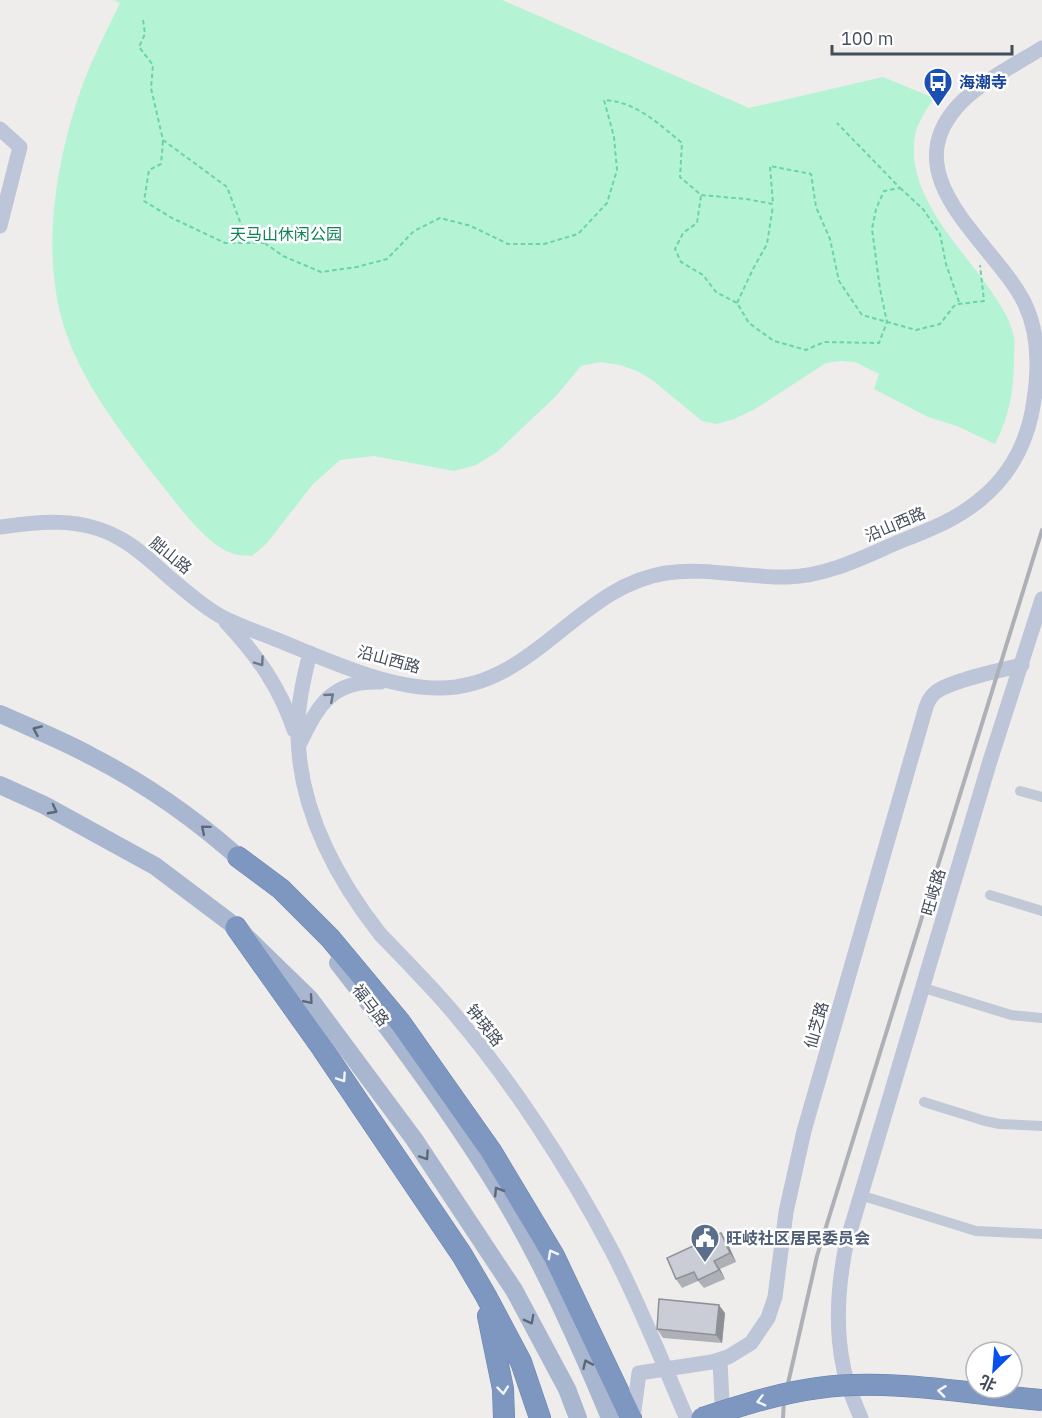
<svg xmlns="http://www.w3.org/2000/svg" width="1042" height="1418" viewBox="0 0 1042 1418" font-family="'IBM Plex Sans','Noto Sans SC',sans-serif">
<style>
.green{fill:#b4f3d4}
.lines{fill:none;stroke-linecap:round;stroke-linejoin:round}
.highway-casing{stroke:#6981ad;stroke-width:22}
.path{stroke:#69d4ac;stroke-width:2;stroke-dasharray:4.5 3;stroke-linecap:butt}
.street{stroke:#c1c9d6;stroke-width:10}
.secondary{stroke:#bcc6d8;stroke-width:15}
.primary{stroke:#a8b7cf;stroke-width:18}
.highway{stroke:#7e97c1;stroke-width:21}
.rail{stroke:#aeb0b8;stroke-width:4}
.highway-bridge-casing{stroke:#6981ad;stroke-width:22;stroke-linecap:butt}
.secondary-bridge{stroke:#bcc6d8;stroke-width:15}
.highway-bridge{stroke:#7e97c1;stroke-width:21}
.wall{fill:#aeb0b7}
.shaded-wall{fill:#8d9095}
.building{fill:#cacdd5;stroke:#8d9095;stroke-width:1.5}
.oneway{stroke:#6d7787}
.oneway2{stroke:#5c6878}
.oneway3{stroke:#f2f5f9}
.labels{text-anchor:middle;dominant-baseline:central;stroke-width:5;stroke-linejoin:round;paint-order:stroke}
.transit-label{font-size:16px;font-weight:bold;fill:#164399;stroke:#fff;text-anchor:start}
.park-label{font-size:16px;fill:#0d8356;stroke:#fff}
.street-label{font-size:16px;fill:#434d5b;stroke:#fff}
.service-label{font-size:16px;font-weight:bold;fill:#4e5e75;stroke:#fff;text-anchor:start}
</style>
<rect width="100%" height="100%" fill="#efecec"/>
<path class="green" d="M114 0H502L749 108 883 77 934 98C927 109 918 121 915 135 905 192 956 242 986 284 997 299 1010 318 1014 337 1015 344 1014 353 1014 360 1014 391 1009 417 995 444L957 426 928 417 874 389 879 374 855 362 841 361 826 363 755 409 734 419 717 424 702 421 651 379 637 371 620 365 601 362 581 366 556 396 497 452 476 465 454 471 374 456 340 460 313 484 267 543 252 556C247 555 240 556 234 554 204 544 177 503 157 479 124 436 89 392 69 341 40 266 53 178 76 104 87 69 104 36 120 3Z"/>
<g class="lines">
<g class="highway-casing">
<g id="highway">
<polyline points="238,857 281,889 330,938 400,1022 491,1151 554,1256 631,1418"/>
<polyline points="236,927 322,1048 462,1255 486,1296 521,1362 540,1418"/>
<polyline points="488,1316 503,1389 504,1418"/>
</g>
</g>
<g class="path">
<path d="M143 20 145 34 139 47 153 65 151 88 163 140 227 187 242 227 283 256 321 272 357 267 387 259 414 231 440 218 471 226 508 244H544L578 234 607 203 617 170 614 137 604 100C635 101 659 124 682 143L680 177 701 195 746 199 773 204 770 166 811 174 816 207 830 239 839 281 862 315 916 330 940 324 954 306 959 304 984 301 980 265"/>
<polyline points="163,141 161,164 149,170 144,201 172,218 225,243 264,243"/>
<polyline points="900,188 923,209 940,234 946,264 959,302"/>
<polyline points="701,196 697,223 683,233 675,249 681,262 703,275 716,292 737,303 749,323 774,341 806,350 824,342 879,343 887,322 880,289 872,229 876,209 884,191 900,188 837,123"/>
<polyline points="737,303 753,269 767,244 773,206"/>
</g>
<g class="street">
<polyline points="1020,791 1042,797"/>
<polyline points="990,895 1042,911"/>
<polyline points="924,988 1011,1015 1042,1018"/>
<polyline points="924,1102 985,1121 1000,1124 1042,1126"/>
<polyline points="860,1195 976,1231 1042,1234"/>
</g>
<g class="secondary">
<polyline points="0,129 20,147 0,226"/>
<path d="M0 527C40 521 82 517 119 538 138 548 154 564 170 578 187 592 203 607 222 617 239 626 258 632 275 639 323 658 385 688 438 688 533 689 578 586 666 573 706 567 747 578 788 577 826 576 862 558 896 543 926 531 957 520 982 498 1012 473 1029 438 1034 400 1039 368 1039 334 1025 304 996 244 894 180 956 108 976 84 1015 65 1042 48"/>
<path d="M226 622C256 654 280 687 294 730"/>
<path d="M310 653C304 676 298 701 298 725 296 803 333 874 380 934"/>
<path d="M300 743C319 704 332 680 381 682"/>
<polyline points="720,1361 722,1402 727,1418"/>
<path d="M633 1418 639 1373 712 1362 728 1357 751 1343 768 1318 775 1297 786 1212 804 1131 926 707C928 701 931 696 936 692 952 680 1002 670 1022 665"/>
<path d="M861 1418C854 1401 846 1384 843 1365 835 1326 838 1285 846 1245L989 764 1042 599"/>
</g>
<g class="primary">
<path d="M0 714C31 728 62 740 91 756 148 785 201 823 248 866"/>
<polyline points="0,785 44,805 155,866 236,927 310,999 414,1139 514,1290 567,1389 578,1418"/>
<path d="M338 963C396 1037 452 1113 501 1193 544 1265 578 1341 610 1418"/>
</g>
<use href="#highway" class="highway"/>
<polyline class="rail" points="783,1418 784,1401 817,1256 1042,530"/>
<g class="highway-bridge-casing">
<path id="highway-bridge" d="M702 1418C740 1406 779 1393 818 1388 889 1378 970 1394 1042 1400"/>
</g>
<path class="secondary-bridge" d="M380 934C402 957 424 979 445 1003 508 1075 568 1167 612 1251 640 1305 662 1361 686 1417"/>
<use href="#highway-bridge" class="highway-bridge"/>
</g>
<g class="wall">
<polygon points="721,1233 727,1242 736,1262 720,1269 725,1279 704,1288 698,1281 682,1288 676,1279"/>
<polygon points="725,1313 722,1343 663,1338 657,1329"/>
</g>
<g class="shaded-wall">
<polygon points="721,1233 727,1242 736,1262 730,1253"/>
<polygon points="714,1261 720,1269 725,1279 719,1270"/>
<polygon points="719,1305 725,1313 722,1343 716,1335"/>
</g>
<g class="building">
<polygon points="721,1233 730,1253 714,1261 719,1270 698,1280 694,1272 676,1279 667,1258"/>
<polygon points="659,1299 719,1305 716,1335 657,1329"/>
</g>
<defs><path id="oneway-chevron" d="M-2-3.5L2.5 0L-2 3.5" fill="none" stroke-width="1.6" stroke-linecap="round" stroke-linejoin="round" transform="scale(1.5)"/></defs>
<g class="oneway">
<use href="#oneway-chevron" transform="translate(260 662) rotate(55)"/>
<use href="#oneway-chevron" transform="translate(330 697) rotate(-41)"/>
</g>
<g class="oneway2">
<use href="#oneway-chevron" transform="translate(37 730) rotate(-156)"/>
<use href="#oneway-chevron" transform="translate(53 810) rotate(28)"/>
<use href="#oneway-chevron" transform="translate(205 829) rotate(-140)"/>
<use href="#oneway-chevron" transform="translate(309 1000) rotate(49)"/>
<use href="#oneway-chevron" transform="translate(425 1156) rotate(56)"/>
<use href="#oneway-chevron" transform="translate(498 1191) rotate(-122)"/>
<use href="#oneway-chevron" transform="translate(530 1320) rotate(62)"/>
<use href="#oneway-chevron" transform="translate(587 1364) rotate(-114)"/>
</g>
<g class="oneway3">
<use href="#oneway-chevron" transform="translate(342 1078) rotate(56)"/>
<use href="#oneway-chevron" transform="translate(552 1254) rotate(-119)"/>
<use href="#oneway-chevron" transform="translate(503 1390) rotate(84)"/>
<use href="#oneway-chevron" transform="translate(942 1391) rotate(-173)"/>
<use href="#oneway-chevron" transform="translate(761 1401) rotate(165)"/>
</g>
<defs>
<g id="bus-pin" transform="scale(1.5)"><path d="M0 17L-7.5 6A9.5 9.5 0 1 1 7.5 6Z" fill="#1a4fb4" stroke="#fff"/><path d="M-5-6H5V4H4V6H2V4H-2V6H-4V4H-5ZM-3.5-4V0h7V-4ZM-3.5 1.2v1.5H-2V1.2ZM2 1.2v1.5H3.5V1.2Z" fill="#fff"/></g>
<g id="civic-pin" transform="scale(1.5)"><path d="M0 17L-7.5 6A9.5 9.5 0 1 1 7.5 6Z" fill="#5c6f8a" stroke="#fff"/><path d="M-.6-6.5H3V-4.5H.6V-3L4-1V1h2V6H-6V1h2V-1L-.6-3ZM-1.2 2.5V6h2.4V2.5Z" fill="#fff"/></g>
</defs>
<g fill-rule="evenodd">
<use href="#bus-pin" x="938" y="82"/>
<use href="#civic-pin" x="705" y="1238"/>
</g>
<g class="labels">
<g class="transit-label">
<text x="959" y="82">海潮寺</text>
</g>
<g class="park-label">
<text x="286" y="234">天马山休闲公园</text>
</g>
<g class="street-label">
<text transform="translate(895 524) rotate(-23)">沿山西路</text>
<text transform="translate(171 555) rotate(39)">胐山路</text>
<text transform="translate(389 659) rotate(15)">沿山西路</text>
<text transform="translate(933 892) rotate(-74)">旺岐路</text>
<text transform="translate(371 1005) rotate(52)">福马路</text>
<text transform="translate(485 1025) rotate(52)">钟瑛路</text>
<text transform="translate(816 1025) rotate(-74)">仙芝路</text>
</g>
<g class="service-label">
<text x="726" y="1238">旺岐社区居民委员会</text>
</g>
</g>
<g transform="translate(994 1370) rotate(205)"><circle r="28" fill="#ffffff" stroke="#b4b8bd" stroke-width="1.5"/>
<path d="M0-4.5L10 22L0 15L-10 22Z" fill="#0750ee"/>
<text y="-9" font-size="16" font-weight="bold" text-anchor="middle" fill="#434d5b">北</text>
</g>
<path d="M832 45v9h180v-9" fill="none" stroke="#434d5b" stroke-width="3"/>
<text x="841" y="45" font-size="18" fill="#434d5b" stroke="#ffffff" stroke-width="4.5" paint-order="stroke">100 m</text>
</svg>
